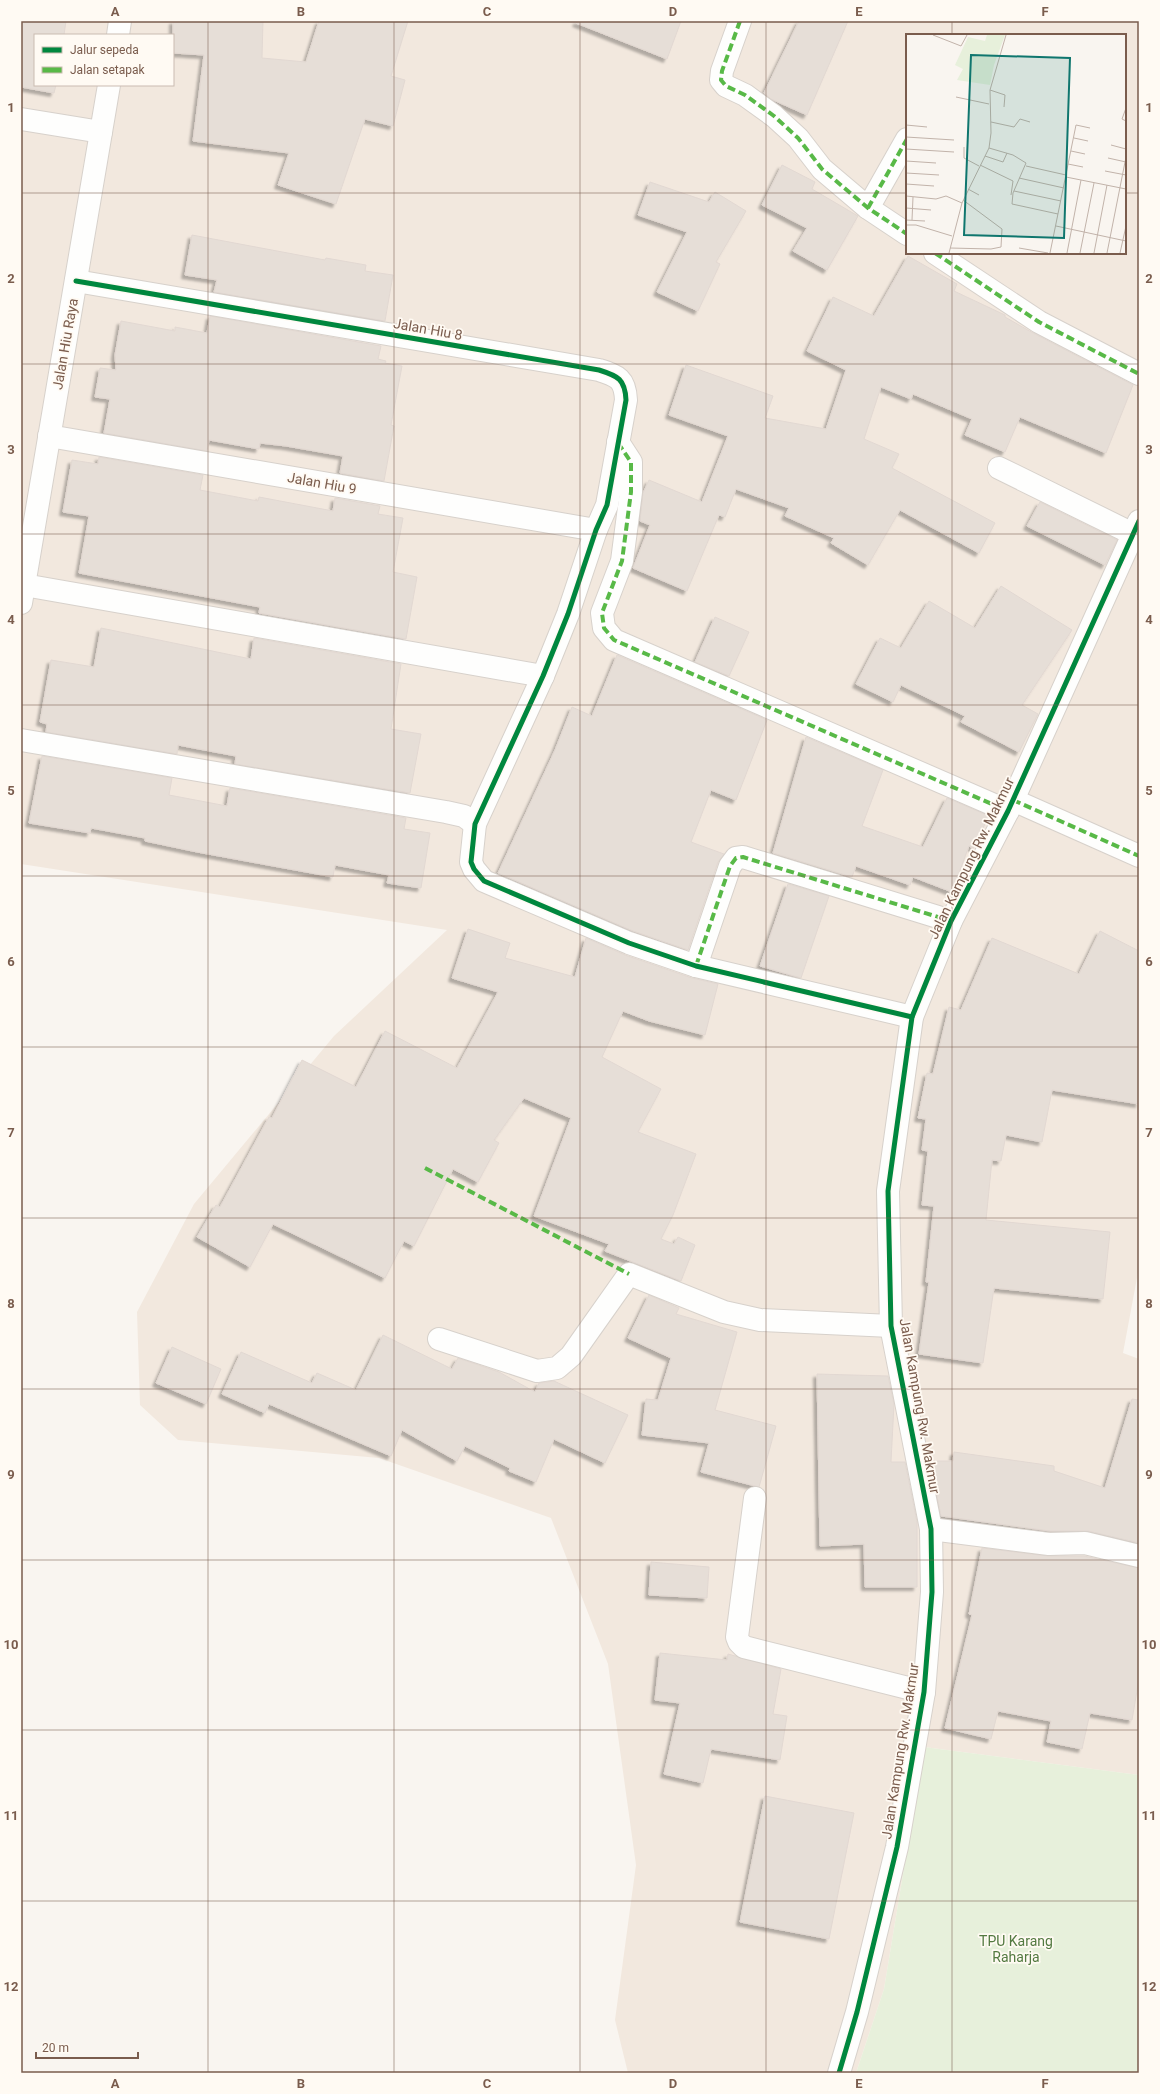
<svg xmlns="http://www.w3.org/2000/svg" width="1160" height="2094" viewBox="0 0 1160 2094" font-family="Roboto,sans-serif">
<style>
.residential{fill:#f2e8de;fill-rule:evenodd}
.green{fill:#e7f0db}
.building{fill:#e6ded7;stroke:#e2d8d2;filter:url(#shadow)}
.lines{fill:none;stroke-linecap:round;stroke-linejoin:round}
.minor-casing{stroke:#d7d1cb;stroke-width:24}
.minor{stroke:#fefefd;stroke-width:22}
.quiet{stroke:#58b947;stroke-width:4;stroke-dasharray:8 4;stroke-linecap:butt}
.cycleway-casing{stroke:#fffaf3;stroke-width:8}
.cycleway{stroke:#00873e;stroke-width:5}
.grid{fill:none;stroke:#7a5c4d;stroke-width:1;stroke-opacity:0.55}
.labels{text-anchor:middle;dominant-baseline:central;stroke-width:3.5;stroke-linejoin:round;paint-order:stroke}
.street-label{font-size:14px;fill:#7a5c4d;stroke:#fffaf3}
.park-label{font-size:14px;fill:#537a41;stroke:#fffaf3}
.inset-road{fill:none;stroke:#c2b3aa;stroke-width:1}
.view{fill:#0f766e;fill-opacity:0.15;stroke:#0f766e;stroke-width:2}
.inset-edge{fill:none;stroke:#7a5c4d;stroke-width:2}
.neatline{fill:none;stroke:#7a5c4d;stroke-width:1.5}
.grid-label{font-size:13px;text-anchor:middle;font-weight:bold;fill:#7a5c4d}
</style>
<defs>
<filter id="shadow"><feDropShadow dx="-3.5" dy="3.5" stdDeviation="1" flood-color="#0004"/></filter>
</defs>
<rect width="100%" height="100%" fill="#f9f5f0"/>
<path class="residential" d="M21 21H1139V1267L1123 1353 1139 1359V1775L924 1747 884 1989 856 2073H628L615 2020 636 1865 608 1664 551 1518 379 1458 178 1440 140 1405 137 1312 194 1204 334 1036 447 930 21 864ZM35 35H173V85H35ZM907 35H1125V253H907Z"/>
<polygon class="green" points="924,1747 1139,1775 1139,2073 856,2073 884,1989"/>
<g class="building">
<polygon points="21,21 66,21 64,35 35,35 35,85 56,85 54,93 21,87"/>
<polygon points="173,21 263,21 262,58 306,62 319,21 408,21 391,76 405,80 393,126 365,119 336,204 278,185 289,153 193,141 204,55 173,53"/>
<polygon points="577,21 681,21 667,59 576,23"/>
<polygon points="799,21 848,21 807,115 771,99 764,93"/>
<polygon points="782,165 815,182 812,189 858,216 827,270 793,251 807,228 762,205"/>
<polygon points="650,182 709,202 715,192 746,211 716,262 720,264 698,311 657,292 687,232 638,215"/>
<polygon points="192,235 325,260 326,258 366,265 365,271 393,275 385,321 214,292 217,280 185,275"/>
<polygon points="908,256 957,284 954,291 1005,315 1005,317 1033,333 1133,385 1106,453 1020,417 1005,452 965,435 972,419 913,394 911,399 881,387 864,439 899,454 892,468 995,523 979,553 900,510 868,565 831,543 834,538 785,516 789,508 736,489 725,517 719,515 687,591 633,568 650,525 640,521 643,493 649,480 702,502 728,436 669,415 686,365 773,396 765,418 826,429 846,370 807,351 833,297 874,316"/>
<polygon points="210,316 381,346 378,359 386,361 385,363 402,366 391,425 394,426 384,481 340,473 343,456 286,446 260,443 259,449 209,440 207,451 104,433 110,399 95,397 100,368 116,370 115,355 121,321 175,331 175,327 207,333"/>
<polygon points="99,457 203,475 200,490 258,501 259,497 333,511 335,498 380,506 378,514 403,518 393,572 417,577 406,639 259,613 260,607 79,573 89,516 63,512 72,460 98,464"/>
<polygon points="1040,502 1117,540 1105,565 1027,526"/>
<polygon points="1001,586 1072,630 1022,705 1038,714 1019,752 961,722 965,716 901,685 893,702 856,684 880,638 901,648 929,601 975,628"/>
<polygon points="715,617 749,632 729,676 695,662"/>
<polygon points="101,628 251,659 254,638 401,664 391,729 421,734 410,793 235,764 236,756 204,750 178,745 177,754 46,732 47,724 40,722 51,660 94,667"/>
<polygon points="617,655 767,720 736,800 711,790 691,842 724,854 718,862 688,950 633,931 498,873 555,750 572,707 592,716"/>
<polygon points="806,737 883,770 862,826 923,847 947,798 989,816 973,848 969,846 952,892 913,877 910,885 856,866 852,877 773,853"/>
<polygon points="42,756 172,778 169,795 227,806 230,788 406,818 404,829 430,833 421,888 387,883 389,875 335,865 333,877 197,852 145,841 145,838 91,828 90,833 29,823"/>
<polygon points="788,884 829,896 801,978 760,966"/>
<polygon points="468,929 510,943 505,958 575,977 586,938 625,955 692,978 718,984 705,1035 649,1021 623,1011 602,1057 661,1089 638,1132 696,1154 673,1215 661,1239 674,1244 678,1237 695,1245 681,1281 605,1251 609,1244 534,1216 571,1118 524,1098 494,1140 499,1143 478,1182 453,1169 414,1246 404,1241 385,1278 273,1224 250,1267 197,1237 216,1205 220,1207 269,1117 272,1118 302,1060 356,1087 385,1031 457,1068 498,992 452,978"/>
<polygon points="1100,931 1139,951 1139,1104 1052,1090 1042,1142 1006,1135 1001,1161 992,1160 986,1220 1110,1232 1103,1299 994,1288 983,1363 919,1354 929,1282 926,1282 934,1206 922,1205 928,1151 922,1150 926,1119 918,1118 927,1073 933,1074 949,1007 961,1010 992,938 1079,974"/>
<polygon points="649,1295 679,1308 676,1314 737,1332 715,1410 776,1426 759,1487 701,1472 709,1443 642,1435 646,1399 658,1400 671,1358 628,1338"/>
<polygon points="383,1335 452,1369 458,1358 499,1372 535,1392 539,1383 554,1381 628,1415 605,1463 554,1439 536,1482 509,1471 510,1468 465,1446 457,1461 402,1430 391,1456 269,1404 265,1413 222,1394 241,1352 312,1383 317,1373 356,1390"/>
<polygon points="172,1347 221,1369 206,1404 156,1383"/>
<polygon points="817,1374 888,1376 894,1404 891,1462 905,1462 917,1522 917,1587 865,1587 864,1544 820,1546"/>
<polygon points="1132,1399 1139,1400 1139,1543 1088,1531 1050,1531 941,1516 930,1461 953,1461 954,1452 1054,1466 1054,1471 1105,1488"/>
<polygon points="982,1548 1048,1556 1084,1556 1139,1568 1139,1679 1132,1720 1090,1713 1082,1749 1047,1742 1051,1721 998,1711 991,1739 945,1728 972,1615 969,1614"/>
<polygon points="651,1562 709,1567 707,1598 649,1595"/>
<polygon points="660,1653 727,1660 728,1654 781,1669 773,1714 787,1716 780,1760 711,1749 703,1783 664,1774 680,1703 655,1700"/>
<polygon points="765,1796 854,1813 829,1939 740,1922"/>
</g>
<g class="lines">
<g class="minor-casing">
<g id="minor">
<polyline points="740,21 722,71 721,80 726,86 745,95 774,116 798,138 822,169 868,208 907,234"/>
<polyline points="118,35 120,21"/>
<polyline points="21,119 101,132"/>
<polyline points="868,208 907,139"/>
<polyline points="935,253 1039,322 1139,374"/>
<path d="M76 281 599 370C618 376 625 379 626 400L607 505 596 530 568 614 543 676 475 824 471 862 474 869 484 881 629 943 696 966 912 1017"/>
<polyline points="49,436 596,530"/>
<polyline points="618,442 631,462 631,492 622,561 602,613 604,628 614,640 1008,811"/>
<polyline points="999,468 1133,534"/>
<polyline points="24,585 543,676"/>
<polyline points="21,603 109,85"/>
<polyline points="21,740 446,812 464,816 475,824"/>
<polyline points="1013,800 1139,856"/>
<polyline points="696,966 730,866 736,858 743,857 951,921"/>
<polyline points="439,1339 537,1371 557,1368 571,1356 629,1274 724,1312 760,1320 891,1326"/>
<polyline points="755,1498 737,1637 739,1642 744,1647 924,1692"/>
<polyline points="931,1529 1049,1544 1085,1543 1139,1556"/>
<polyline points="839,2073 857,2012 897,1847 924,1692 932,1592 931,1529 891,1326 888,1191 912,1017 951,921 1008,811 1139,521"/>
</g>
</g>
<use href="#minor" class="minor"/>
<g class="quiet">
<polyline points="740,21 722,71 721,80 726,86 745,95 774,116 798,138 822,169 868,208 907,234"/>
<polyline points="868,208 907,139"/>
<polyline points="935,253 1039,322 1139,374"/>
<polyline points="618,443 631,462 631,492 622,561 602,613 604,628 614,640 1008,811"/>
<polyline points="1013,800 1139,856"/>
<polyline points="696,966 730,866 736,858 743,857 951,921"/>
<polyline points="425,1168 629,1274"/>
</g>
<g class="cycleway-casing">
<g id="cycleway">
<path d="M76 281 599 370C618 376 625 379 626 400L607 505 596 530 568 614 543 676 475 824 471 862 474 869 484 881 629 943 696 966 912 1017"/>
<polyline points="839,2073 857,2012 897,1847 924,1692 932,1592 931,1529 891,1326 888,1191 912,1017 951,921 1008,811 1139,521"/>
</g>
</g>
<use href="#cycleway" class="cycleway"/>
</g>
<path class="grid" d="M208 21V2073M394 21V2073M580 21V2073M766 21V2073M952 21V35M21 193H907M1125 193H1139M952 253V2073M21 364H1139M21 534H1139M21 705H1139M21 876H1139M21 1047H1139M21 1218H1139M21 1389H1139M21 1560H1139M21 1730H1139M21 1901H1139"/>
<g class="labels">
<g class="street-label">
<text transform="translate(428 329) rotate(10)">Jalan Hiu 8</text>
<text transform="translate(65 344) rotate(-80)">Jalan Hiu Raya</text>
<text transform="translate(322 483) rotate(10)">Jalan Hiu 9</text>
<text transform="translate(971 858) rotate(-64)">Jalan Kampung Rw. Makmur</text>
<text transform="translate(920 1406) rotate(80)">Jalan Kampung Rw. Makmur</text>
<text transform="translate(900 1751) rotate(-81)">Jalan Kampung Rw. Makmur</text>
</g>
<g class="park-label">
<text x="1016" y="1941">TPU Karang<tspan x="1016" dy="16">Raharja</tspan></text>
</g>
</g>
<g transform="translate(906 34)">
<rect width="220" height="220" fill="#f9f5f0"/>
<path d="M81 1H99L88 31 84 51 51 46 57 35 49 31 62 3 79 7Z" fill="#e7f0db"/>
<path class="inset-road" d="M27 1 55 12 61 1M84 56 99 61 98 73M50 63 83 70M220 74 216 85 220 87M85 88 108 93 114 85 124 88M0 91 21 93M0 103 48 106M168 104 182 107M205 111 220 115M58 113V124L73 132M83 114 107 121 120 129 107 159 106 170 152 180M0 115 48 118M165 117 179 120M79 122 97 128 101 119M202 124 220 128M0 127 30 129M162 130 177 133M74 131 107 147 105 161M120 132 160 141M199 137 220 141M0 139 33 141M160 143 220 155M113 144 158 154M0 150 28 152M62 155 73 161M108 157 155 167M0 162 30 165 40 162 56 169M0 174 25 176M0 186 19 187M6 186 7 163M0 191H10L46 202M150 192 220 207M44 214 85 215 95 213 96 195 57 166M113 214 142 219M43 219 56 169 83 114 85 99 84 56 100 1M144 219 170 91 184 94M161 219 175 146M174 219 188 149M188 219 201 151M201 219 220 123M214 219 220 192"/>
<path class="view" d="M65 21 164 24 158 204 58 201Z"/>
<rect width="220" height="220" class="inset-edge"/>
</g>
<rect width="1160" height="2094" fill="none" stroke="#fffaf3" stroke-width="44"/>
<rect x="34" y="34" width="140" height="52" fill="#fffaf3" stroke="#cabbb1"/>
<rect x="42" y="47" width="20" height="6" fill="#00873e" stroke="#cabbb1"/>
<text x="70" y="54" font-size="12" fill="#7a5c4d">Jalur sepeda</text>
<rect x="42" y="67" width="20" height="6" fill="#58b947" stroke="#cabbb1"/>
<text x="70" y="74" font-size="12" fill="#7a5c4d">Jalan setapak</text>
<path d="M36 2052v6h102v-6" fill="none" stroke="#7a5c4d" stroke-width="2"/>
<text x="42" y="2052" font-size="12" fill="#7a5c4d" stroke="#fffaf3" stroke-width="3" paint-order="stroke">20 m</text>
<rect x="22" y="22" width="1116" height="2050" class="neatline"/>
<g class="grid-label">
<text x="115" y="16">A</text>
<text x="301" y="16">B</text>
<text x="487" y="16">C</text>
<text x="673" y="16">D</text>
<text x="859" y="16">E</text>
<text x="1045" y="16">F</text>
<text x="11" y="112">1</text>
<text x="1149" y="112">1</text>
<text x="11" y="283">2</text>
<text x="1149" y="283">2</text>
<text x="11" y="454">3</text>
<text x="1149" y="454">3</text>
<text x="11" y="624">4</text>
<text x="1149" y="624">4</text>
<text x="11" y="795">5</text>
<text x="1149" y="795">5</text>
<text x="11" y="966">6</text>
<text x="1149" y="966">6</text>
<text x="11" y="1137">7</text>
<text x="1149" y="1137">7</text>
<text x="11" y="1308">8</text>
<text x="1149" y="1308">8</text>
<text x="11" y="1479">9</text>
<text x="1149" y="1479">9</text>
<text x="11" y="1649">10</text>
<text x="1149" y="1649">10</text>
<text x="11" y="1820">11</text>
<text x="1149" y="1820">11</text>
<text x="11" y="1991">12</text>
<text x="1149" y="1991">12</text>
<text x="115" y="2088">A</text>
<text x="301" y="2088">B</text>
<text x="487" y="2088">C</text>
<text x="673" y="2088">D</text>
<text x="859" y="2088">E</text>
<text x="1045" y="2088">F</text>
</g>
</svg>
